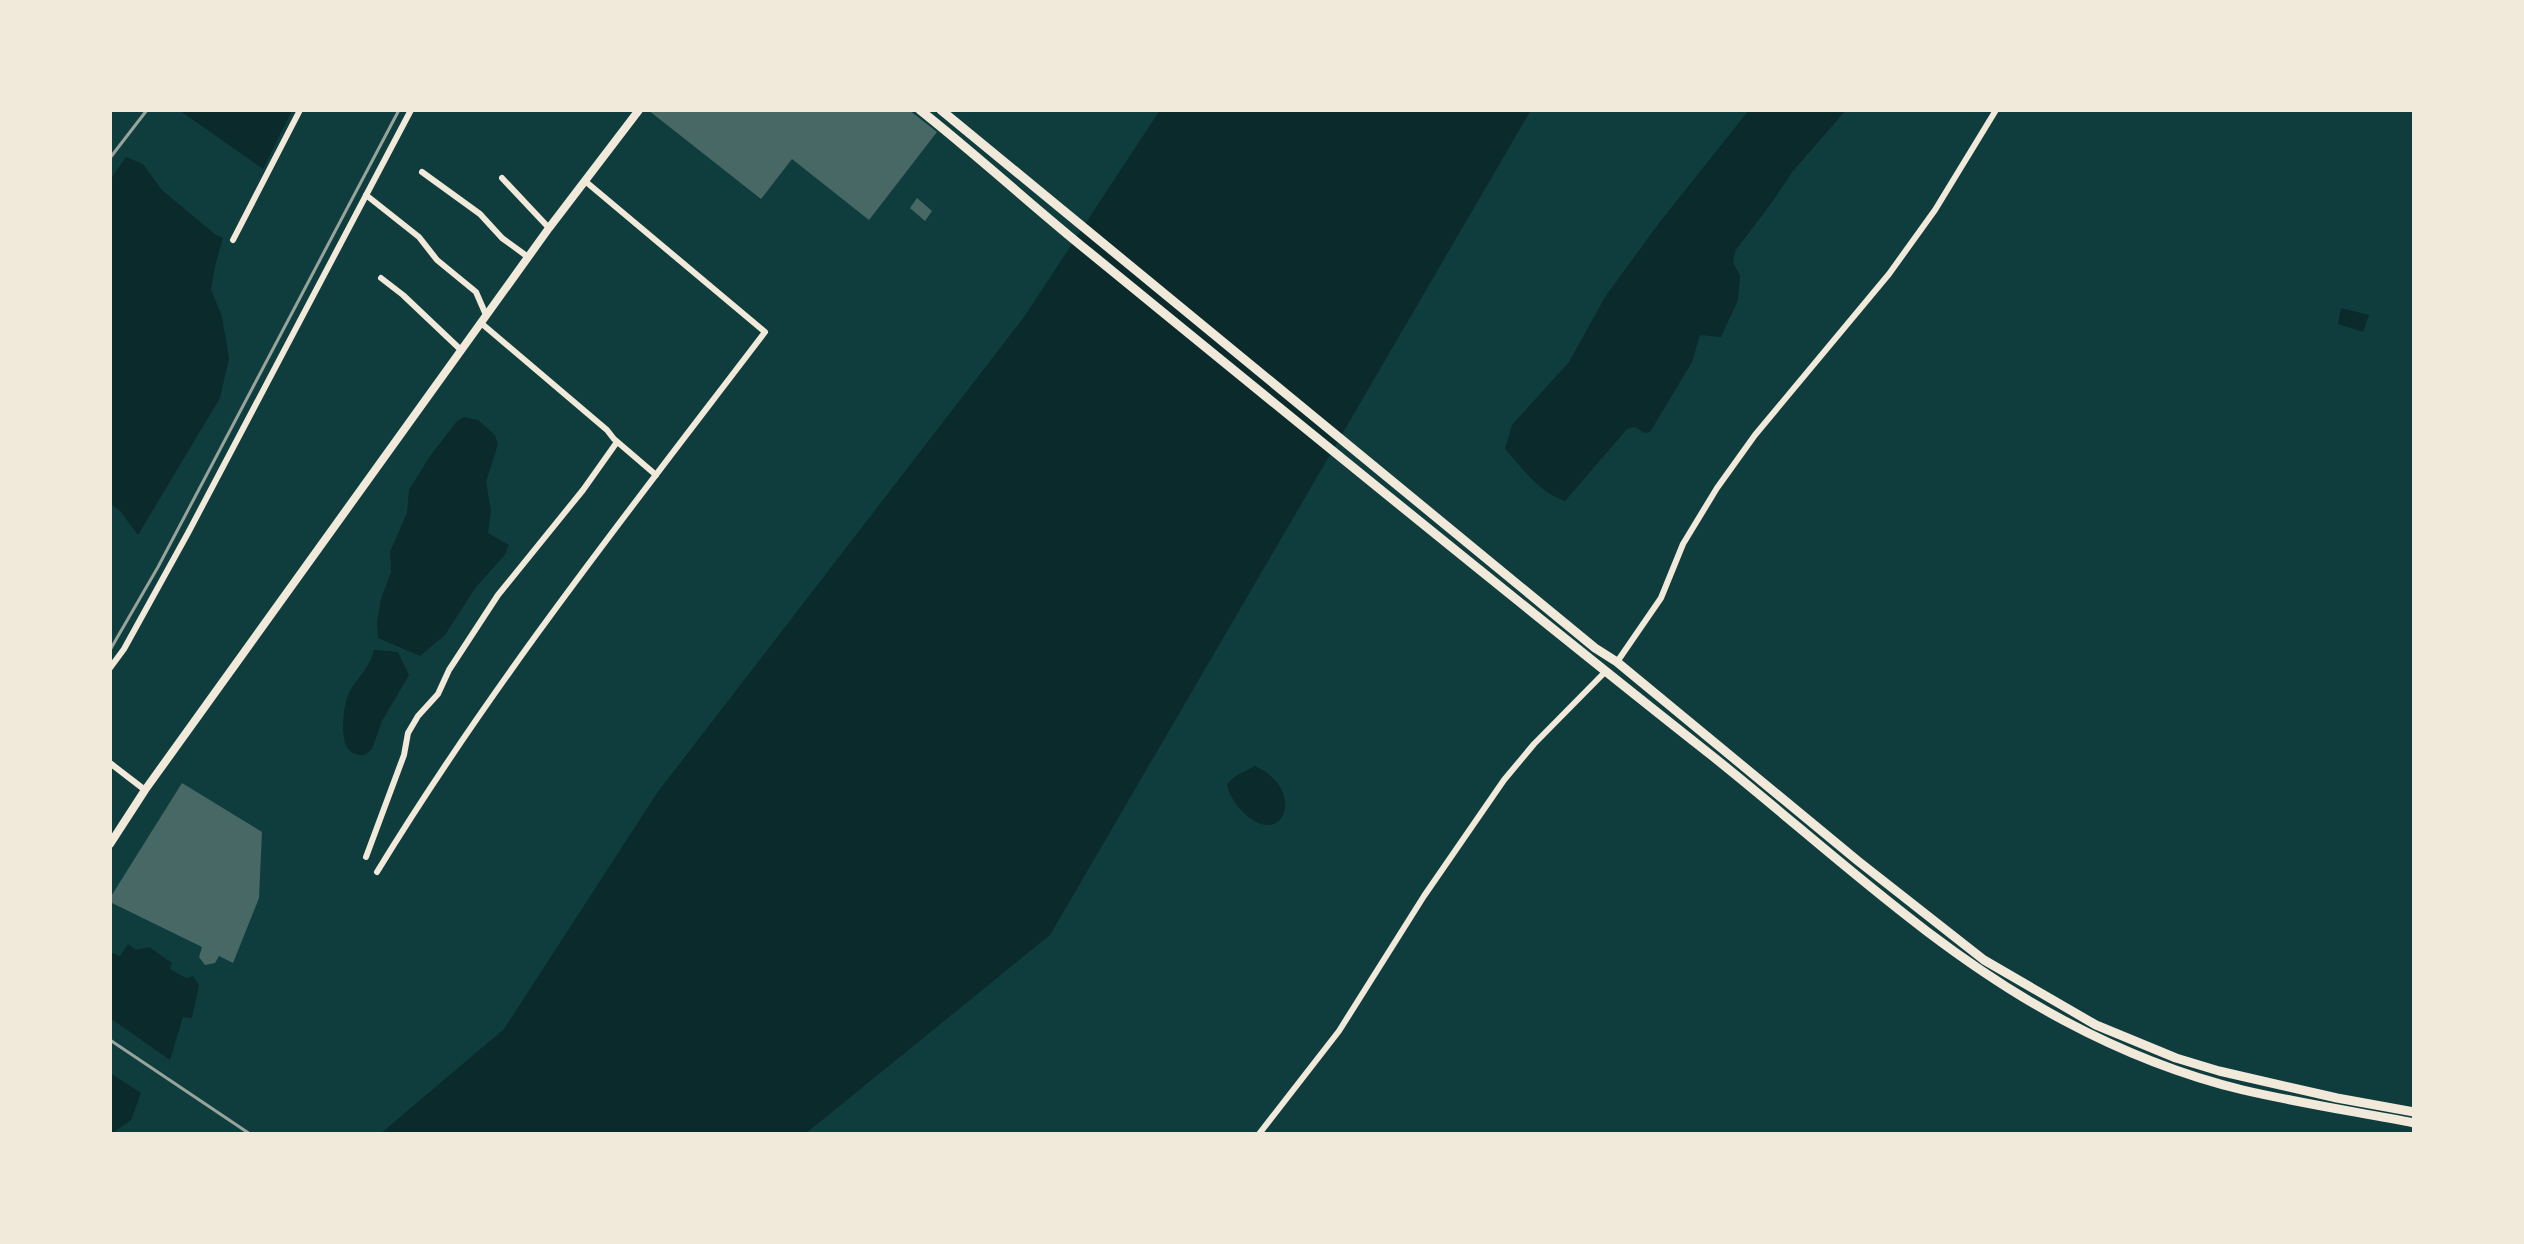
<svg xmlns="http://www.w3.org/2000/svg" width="2524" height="1244" viewBox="0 0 2524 1244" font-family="Manrope,sans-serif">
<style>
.water{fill:#0a2a2b}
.building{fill:#486865}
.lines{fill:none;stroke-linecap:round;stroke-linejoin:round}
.minor{stroke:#f1e9da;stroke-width:6}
.secondary{stroke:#f1e9da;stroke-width:8}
.primary{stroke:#f1e9da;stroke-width:9}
.rail{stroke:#97a49c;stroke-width:3}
</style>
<rect width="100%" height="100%" fill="#0f3d3e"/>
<g class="water">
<polygon points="179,110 292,110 263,169"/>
<polygon points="1160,110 1531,110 1050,935 805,1134 380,1134 504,1029 657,793 1024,317"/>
<path d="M1749 110H1846L1793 171 1770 205 1735 251 1733 262 1740 276 1738 300 1721 337 1700 335 1692 362 1650 432 1645 433 1635 427 1627 429 1565 501C1539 492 1523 469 1505 449L1512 425 1569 362 1605 297 1659 223Z"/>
<polygon points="126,157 143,164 162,190 216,235 223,238 216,262 211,289 222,317 229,358 220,398 138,535 120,511 110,503 110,180"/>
<polygon points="2341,308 2369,315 2363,332 2338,324"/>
<polygon points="464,417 478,420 495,435 498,444 486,482 491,511 488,533 509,545 504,556 476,587 445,635 420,656 378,638 377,623 381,599 391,572 390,552 407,513 409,490 430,456 457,421"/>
<path d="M374 650 398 652 409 675 382 721 372 749 365 755C359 755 353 755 348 749 340 739 343 704 349 693 357 677 369 670 374 650Z"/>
<path d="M1255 766C1308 790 1283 853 1242 811 1235 804 1228 793 1227 784L1234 777Z"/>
<polygon points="128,944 136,950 149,947 172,963 170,969 186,978 193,976 199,985 192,1018 183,1017 170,1060 110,1018 110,952 120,956"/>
<polygon points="110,1073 141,1093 131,1120 111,1134"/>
</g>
<g class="building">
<polygon points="648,110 909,110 937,132 869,220 792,159 761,199"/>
<polygon points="917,198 932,211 925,221 910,208"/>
<polygon points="182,783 262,832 259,898 233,963 219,956 215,963 205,965 199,957 202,947 110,902 110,898"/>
</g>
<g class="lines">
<g class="minor">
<polyline points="422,172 480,214 502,238 528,257"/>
<polyline points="502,178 549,228"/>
<polyline points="366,195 419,237 437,260 476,292 486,315"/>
<polyline points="233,240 300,110"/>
<polyline points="381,278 403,295 461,350"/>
<polyline points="481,323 607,430 614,439 656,475"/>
<polyline points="1617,662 1661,598 1683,544 1717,488 1755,435 1889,274 1935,210 1996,110"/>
<polyline points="110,668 124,649 188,533 411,110"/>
<polyline points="110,763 145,790"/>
<polyline points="366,857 404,755 408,733 418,716 438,694 449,670 498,595 583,490 617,442"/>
<path d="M377 872C493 682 631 508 765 332L585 181"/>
<polyline points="1259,1134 1339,1031 1424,896 1504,780 1534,744 1606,671"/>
</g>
<polyline class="secondary" points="110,844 145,790 549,228 639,110"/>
<g class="primary">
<path d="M920 110C978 156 1032 206 1089 252 1296 421 1502 590 1711 755 1824 845 1935 952 2063 1020 2119 1050 2181 1075 2243 1090 2299 1103 2357 1112 2414 1123"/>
<polyline points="941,110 1595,648 1617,662 1858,861 1984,960 2096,1025 2176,1058 2219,1071 2337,1098 2414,1112"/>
</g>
<g class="rail">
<polyline points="110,158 147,110"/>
<polyline points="110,650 158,567 399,110"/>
<polyline points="110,1040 250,1134"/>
</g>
</g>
<rect width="2524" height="1244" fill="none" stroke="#f1e9da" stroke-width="224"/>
</svg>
